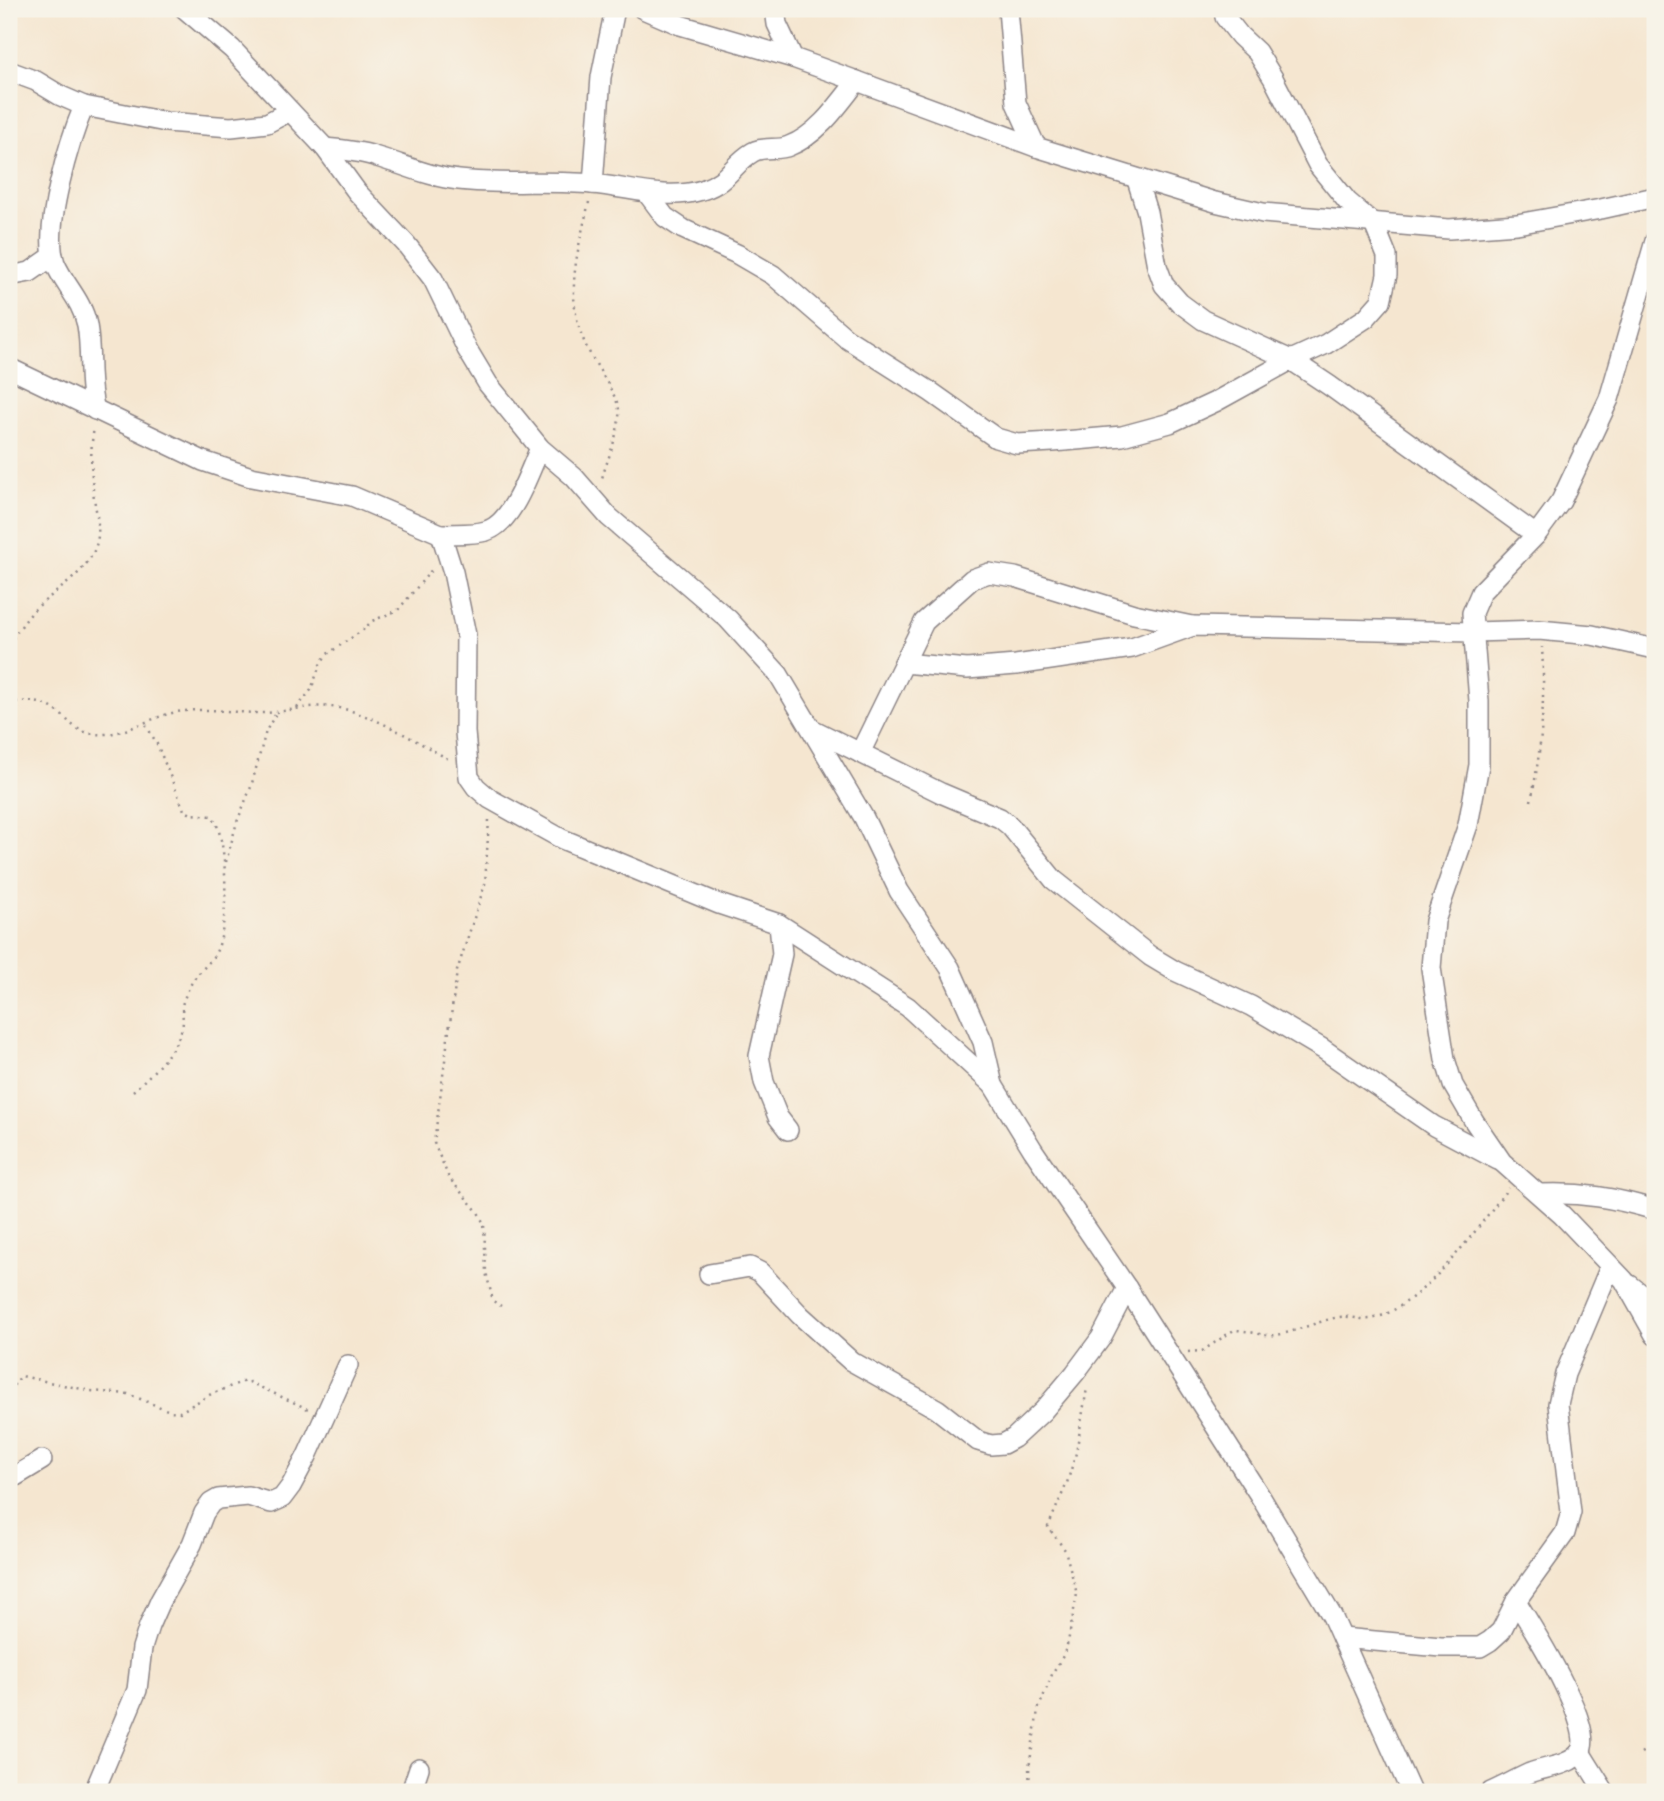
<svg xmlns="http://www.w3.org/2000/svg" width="1664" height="1801" viewBox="0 0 1664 1801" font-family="'Libre Caslon Text',serif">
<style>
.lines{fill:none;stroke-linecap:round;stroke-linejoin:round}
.minor-casing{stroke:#8c8486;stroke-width:22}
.path{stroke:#8c8486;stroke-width:2.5;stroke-dasharray:2 5;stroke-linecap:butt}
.minor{stroke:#fff;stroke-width:19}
</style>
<rect width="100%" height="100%" fill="#f7f3e8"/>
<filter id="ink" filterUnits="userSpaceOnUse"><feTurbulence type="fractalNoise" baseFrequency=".0143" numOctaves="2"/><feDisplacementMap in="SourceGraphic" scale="14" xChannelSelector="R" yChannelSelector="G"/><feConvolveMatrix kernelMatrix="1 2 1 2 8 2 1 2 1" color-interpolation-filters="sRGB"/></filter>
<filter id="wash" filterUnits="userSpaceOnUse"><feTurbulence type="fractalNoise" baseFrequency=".00686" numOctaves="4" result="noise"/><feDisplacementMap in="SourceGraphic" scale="28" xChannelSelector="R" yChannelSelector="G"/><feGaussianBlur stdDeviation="1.57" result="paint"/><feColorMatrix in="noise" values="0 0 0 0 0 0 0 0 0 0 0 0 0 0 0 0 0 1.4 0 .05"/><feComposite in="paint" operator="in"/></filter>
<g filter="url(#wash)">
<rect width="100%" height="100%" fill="#f5e6d0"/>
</g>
<g filter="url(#ink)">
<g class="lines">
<g class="minor-casing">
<g id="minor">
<polyline points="185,9 232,49 325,148 357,192 406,244 433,279 467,349 488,384 540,448 574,477 609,517 728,619 779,675 864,818 899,891 950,968 983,1042 993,1085"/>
<polyline points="643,9 680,25 793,58 857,81 1036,147 1215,202 1263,213 1449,229 1517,224 1601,209 1655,197"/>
<polyline points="775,9 777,24 793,58"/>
<polyline points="1008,9 1016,103 1036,147"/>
<polyline points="9,71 36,81 61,96 84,106 166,122 231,127 267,123 290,111"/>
<path d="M84 106C70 139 42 229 55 263 64 285 82 300 87 325 92 353 87 382 95 410"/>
<path d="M325 148C342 150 361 151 377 157 405 165 429 177 459 180 502 185 548 180 592 184 628 187 666 201 702 190 730 181 732 164 753 152 764 146 778 151 789 146 818 135 839 104 857 81"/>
<polyline points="1137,180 1147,212 1157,266 1164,285 1180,303 1203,320 1291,360 1330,386 1536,535"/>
<polyline points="593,184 601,77 615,9"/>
<polyline points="647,193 665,217 683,229 737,254 773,275 846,338 931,392 996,438 1017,444 1053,442 1122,436 1170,423 1215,402 1291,360 1326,344 1366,318 1381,301 1387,275 1387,256 1374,224 1347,201 1318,165 1273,78 1257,52 1240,36 1225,17 1224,9"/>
<polyline points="1655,241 1609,399 1561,501 1536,535 1481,592 1472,613 1479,701 1479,765 1468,825 1435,921 1431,968 1445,1059 1453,1085 1474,1121 1502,1162 1562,1215 1624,1280 1655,1335"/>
<polyline points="9,276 30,272 53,256"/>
<polyline points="9,368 203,461 251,477 352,496 441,534 453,572 466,635 465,732 469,777 476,787 490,799 562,839 719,904 779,924 908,1007 993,1085 1033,1150 1127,1288 1260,1496 1332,1616 1411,1792"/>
<path d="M441 534C455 533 472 535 486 531 513 523 529 472 540 448"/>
<polyline points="904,663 967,669 1016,665 1132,648 1193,626 1473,632 1539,630 1592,635 1655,649"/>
<polyline points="812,729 941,793 1000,818 1010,826 1054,880 1150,956 1175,971 1251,1006 1323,1049 1434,1126 1498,1160"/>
<polyline points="860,753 924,622 972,579 989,573 1015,577 1134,614 1192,626"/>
<polyline points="779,924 782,954 759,1056 764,1082 778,1117 788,1130"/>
<path d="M1540 1194C1581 1192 1616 1198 1655 1210"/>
<polyline points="709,1274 750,1267 760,1272 800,1315 851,1361 937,1409 978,1441 991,1445 1003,1444 1014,1438 1043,1411 1075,1373 1101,1338 1127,1288"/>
<polyline points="1630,1285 1655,1305"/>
<polyline points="9,1480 42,1460"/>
<polyline points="1342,1638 1441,1647 1480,1647 1490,1641 1501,1631 1516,1601 1565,1533 1571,1512 1558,1404 1565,1374 1610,1267"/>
<polyline points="1580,1752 1605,1792"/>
<polyline points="94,1792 137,1690 142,1648 149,1626 160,1601 192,1544 204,1513 211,1503 218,1499 248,1496 271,1503 282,1498 291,1486 307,1456 348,1365"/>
<polyline points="411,1792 419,1768"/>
<path d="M1491 1792C1504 1786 1517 1779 1530 1773 1545 1767 1570 1766 1580 1752 1597 1728 1530 1624 1516 1601"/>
</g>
</g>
<g class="path">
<path d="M589 202C577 254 563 297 587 348 595 364 613 390 618 405 624 424 606 461 601 482"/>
<path d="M9 644C17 632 25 620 35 609 57 589 89 573 97 542 101 524 94 506 93 489 91 470 90 447 94 429"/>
<path d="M9 702C21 702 34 700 46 705 70 715 71 737 106 734 131 732 153 716 177 712 207 707 233 713 262 713 285 713 308 704 332 707 366 710 418 742 448 759"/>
<polyline points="297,708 311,690 320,665 326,655 363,630 372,621 398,610 434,567"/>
<path d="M1531 801C1542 747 1545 702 1542 647"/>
<polyline points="489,820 485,884 457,971 434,1143 449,1178 478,1212 484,1224 486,1272 493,1301 501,1306"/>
<polyline points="226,862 237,822 251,787 266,731 276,713"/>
<path d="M133 1091C152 1073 174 1054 182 1028 184 1021 182 1014 182 1006 183 1000 187 992 190 986 196 973 209 965 216 952 229 929 229 837 212 816L191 814 184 810 157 744 145 723"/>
<path d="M1188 1352 1202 1351 1234 1330C1248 1330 1264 1337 1277 1335 1298 1331 1318 1321 1339 1317 1352 1315 1362 1322 1375 1318 1424 1304 1478 1228 1508 1188"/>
<polyline points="9,1391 21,1376 91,1391 128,1394 170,1411 180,1412 211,1394 242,1382 249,1382 308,1409"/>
<polyline points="1641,1753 1655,1742"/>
<polyline points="1030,1792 1029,1768 1038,1710 1053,1672 1063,1656 1068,1642 1077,1594 1065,1550 1048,1527 1067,1483 1076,1453 1087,1388"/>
</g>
<use href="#minor" class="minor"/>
</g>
</g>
<rect width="1664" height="1801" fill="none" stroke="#f7f3e8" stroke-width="35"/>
</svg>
